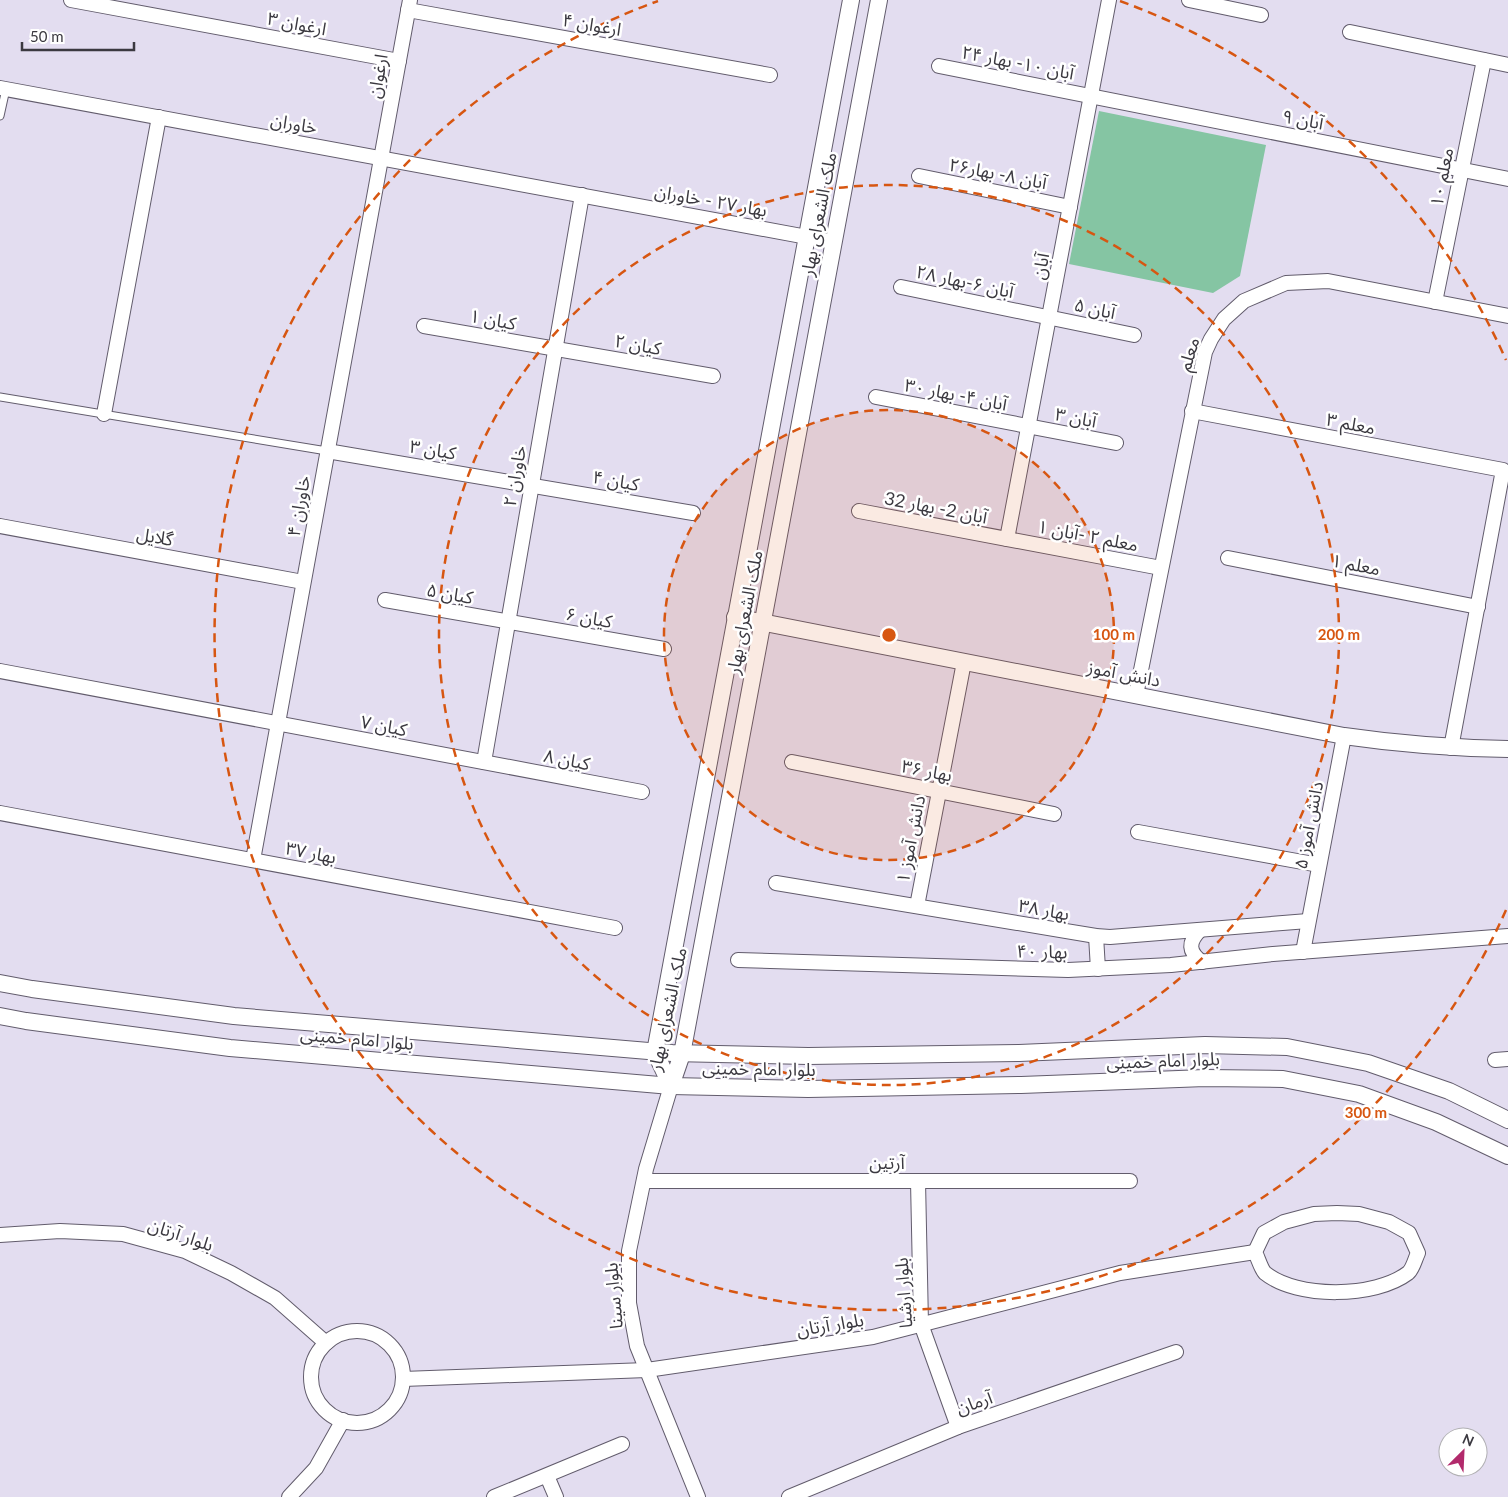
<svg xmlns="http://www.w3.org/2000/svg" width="1508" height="1497" viewBox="0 0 1508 1497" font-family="Lato,'Noto Sans Arabic',sans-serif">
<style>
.green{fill:#85c5a3}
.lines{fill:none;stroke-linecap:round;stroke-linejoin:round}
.service-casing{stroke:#625c6c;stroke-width:9}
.minor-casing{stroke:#625c6c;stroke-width:16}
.tertiary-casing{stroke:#625c6c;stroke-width:18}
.service{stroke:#fff;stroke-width:7}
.minor{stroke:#fff;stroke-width:14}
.tertiary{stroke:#fff;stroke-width:16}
.ring{fill:none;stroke:#d75611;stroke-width:2.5;stroke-dasharray:9 6}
.labels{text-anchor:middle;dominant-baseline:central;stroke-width:5;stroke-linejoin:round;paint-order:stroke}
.street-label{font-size:18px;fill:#3b3940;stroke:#fff}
.centre{fill:#d75611;stroke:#fff;stroke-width:2.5}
.ring-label{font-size:15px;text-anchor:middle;font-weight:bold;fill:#d75611;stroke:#fff;stroke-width:5;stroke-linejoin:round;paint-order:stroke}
</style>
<rect width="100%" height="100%" fill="#e3ddf0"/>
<polygon class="green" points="1099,111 1266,145 1240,276 1213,293 1069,264"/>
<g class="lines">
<g class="service-casing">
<g id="service">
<polyline points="0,116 6,89"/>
<polyline points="0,397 327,451"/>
</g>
</g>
<g class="minor-casing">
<g id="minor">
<polyline points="71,0 399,61"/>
<polyline points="1189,0 1261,15"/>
<polyline points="408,10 770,75"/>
<polyline points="1350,32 1508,65"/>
<polyline points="939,66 1508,179"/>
<polyline points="0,88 834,242"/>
<polyline points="919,176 1070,207"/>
<polyline points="901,287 1134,335"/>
<polyline points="1435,302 1484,60"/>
<polyline points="424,326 713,376"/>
<polyline points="876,397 1116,443"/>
<polyline points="1192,411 1503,470 1451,748"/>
<polyline points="104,414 159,117"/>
<polyline points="327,451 693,513"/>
<polyline points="859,511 1161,568"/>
<polyline points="0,526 303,582"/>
<polyline points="1007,539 1109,0"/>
<polyline points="1228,558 1478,607"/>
<polyline points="385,600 664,649"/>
<polyline points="0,671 642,792"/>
<polyline points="1136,695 1205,352 1211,339 1224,319 1244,301 1286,283 1328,281 1508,316"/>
<polyline points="484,762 582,195"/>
<polyline points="792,762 1054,814"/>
<polyline points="0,813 615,928"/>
<polyline points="1138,832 1319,865"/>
<polyline points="253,860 410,0"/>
<polyline points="776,883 1096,936 1110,937 1308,921"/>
<polyline points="917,906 964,662"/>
<path d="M1200 930C1188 942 1188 952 1202 962"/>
<polyline points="1096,936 1098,969"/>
<polyline points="1303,952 1344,736"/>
<polyline points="738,960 1068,970 1171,965 1273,954 1508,936"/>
<polyline points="1495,1060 1508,1059"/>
<polyline points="671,1086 646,1169 629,1251 629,1303 637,1346 698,1497"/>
<polyline points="644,1181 1130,1181"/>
<polyline points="918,1181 921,1324 958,1427"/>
<path d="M1337 1213 1359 1214 1389 1222 1409 1233 1418 1253C1415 1259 1413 1269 1408 1273 1375 1298 1297 1299 1265 1273 1261 1269 1258 1258 1255 1252L1264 1233 1284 1222 1314 1214Z"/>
<polyline points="0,1235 60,1231 123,1234 185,1251 231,1273 275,1298 326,1343"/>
<circle cx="357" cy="1377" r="46"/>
<polyline points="403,1379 647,1370 873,1337 1120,1273 1255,1252"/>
<polyline points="547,1476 556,1497"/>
<polyline points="289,1497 316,1468 343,1420"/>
<polyline points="494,1497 622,1444"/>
<polyline points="789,1497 958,1427 1176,1352"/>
</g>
</g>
<g class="tertiary-casing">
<g id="tertiary">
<path d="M735 617 1344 736C1399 744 1453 748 1508 749"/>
<polyline points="0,983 32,989 234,1016 672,1053 808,1056 1019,1053 1205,1045 1287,1047 1368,1063 1449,1091 1508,1120"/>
<polyline points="0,1016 26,1021 230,1048 671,1086 808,1089 1021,1085 1205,1078 1283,1079 1359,1094 1436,1122 1508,1156"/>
<polyline points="671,1086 655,1052 851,0"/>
<polyline points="671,1086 682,1054 879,0"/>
</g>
</g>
<use href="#service" class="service"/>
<use href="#minor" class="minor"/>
<use href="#tertiary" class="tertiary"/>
</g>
<circle cx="889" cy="635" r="225" fill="#d75611" fill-opacity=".12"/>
<g class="ring">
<circle cx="889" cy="635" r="225"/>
<circle cx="889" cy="635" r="450"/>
<path d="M1506 910A675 675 0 1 1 658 1M1120 1A675 675 0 0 1 1506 360"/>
</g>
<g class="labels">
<g class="street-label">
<text transform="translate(297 23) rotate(11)">ارغوان ۳</text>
<text transform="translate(592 24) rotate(10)">ارغوان ۴</text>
<text transform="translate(1018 62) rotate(11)">آبان ۱۰- بهار ۲۴</text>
<text transform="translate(377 76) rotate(-80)">ارغوان</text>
<text transform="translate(1303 119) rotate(11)">آبان ۹</text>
<text transform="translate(294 123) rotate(10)">خاوران</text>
<text transform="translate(998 173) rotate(11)">۲۶آبان ۸- بهار</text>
<text transform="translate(1441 177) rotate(-79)">معلم ۱۰</text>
<text transform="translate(711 200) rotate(10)">بهار ۲۷ - خاوران</text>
<text transform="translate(818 214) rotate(-79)">ملک الشعرای بهار</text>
<text transform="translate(1040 266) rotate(-79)">آبان</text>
<text transform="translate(965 281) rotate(12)">آبان ۶-بهار ۲۸</text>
<text transform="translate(1095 308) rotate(12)">آبان ۵</text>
<text transform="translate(493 319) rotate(10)">کیان ۱</text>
<text transform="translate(638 344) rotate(10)">کیان ۲</text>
<text transform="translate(1188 354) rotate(-73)">معلم</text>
<text transform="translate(956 394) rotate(11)">آبان ۴- بهار ۳۰</text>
<text transform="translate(1076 417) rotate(11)">آبان ۳</text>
<text transform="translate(1351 423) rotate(11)">معلم ۳</text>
<text transform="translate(433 449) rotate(9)">کیان ۳</text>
<text transform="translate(514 476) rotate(-80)">خاوران ۲</text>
<text transform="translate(616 480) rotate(10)">کیان ۴</text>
<text transform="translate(298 506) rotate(-80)">خاوران ۴</text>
<text transform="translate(936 507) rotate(11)">آبان 2- بهار 32</text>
<text transform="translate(1088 535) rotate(11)">معلم ۲ -آبان ۱</text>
<text transform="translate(155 536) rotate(10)">گلایل</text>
<text transform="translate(1356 564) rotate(11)">معلم ۱</text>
<text transform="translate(450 593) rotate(10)">کیان ۵</text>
<text transform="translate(744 612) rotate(-79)">ملک الشعرای بهار</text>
<text transform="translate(589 617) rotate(10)">کیان ۶</text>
<text transform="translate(1124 673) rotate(11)">دانش آموز</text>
<text transform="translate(384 725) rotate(11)">کیان ۷</text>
<text transform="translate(567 759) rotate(11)">کیان ۸</text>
<text transform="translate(927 770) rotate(11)">بهار ۳۶</text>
<text transform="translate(1308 825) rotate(-79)">دانش آموز ۵</text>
<text transform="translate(910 839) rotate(-79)">دانش آموز ۱</text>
<text transform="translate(311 852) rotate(11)">بهار ۳۷</text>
<text transform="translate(1044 909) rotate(10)">بهار ۳۸</text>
<text transform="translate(1042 951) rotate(1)">بهار ۴۰</text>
<text transform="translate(667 1009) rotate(-78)">ملک الشعرای بهار</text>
<text transform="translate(357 1038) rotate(5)">بلوار امام خمینی</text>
<text transform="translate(1163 1060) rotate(-2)">بلوار امام خمینی</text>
<text transform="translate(759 1068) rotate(1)">بلوار امام خمینی</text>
<text x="887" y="1162">آرتین</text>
<text transform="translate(181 1234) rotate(19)">بلوار آرتان</text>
<text transform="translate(903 1293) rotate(-94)">بلوار ارشیا</text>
<text transform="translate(613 1296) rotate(-95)">بلوار سینا</text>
<text transform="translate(830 1324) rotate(-9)">بلوار آرتان</text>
<text transform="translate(974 1402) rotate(-19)">آرمان</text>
</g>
</g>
<circle cx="889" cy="635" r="8" class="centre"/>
<g class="ring-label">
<text x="1114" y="640">100 m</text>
<text x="1339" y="640">200 m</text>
<text x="1366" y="1118">300 m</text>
</g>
<g transform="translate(1463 1452) rotate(24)"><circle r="24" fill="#ffffff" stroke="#b1b0b3"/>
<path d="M0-4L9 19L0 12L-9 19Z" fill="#b22a6c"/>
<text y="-8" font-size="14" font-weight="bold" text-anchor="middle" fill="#3b3940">N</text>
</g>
<path d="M22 42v8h112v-8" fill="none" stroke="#3b3940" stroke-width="2.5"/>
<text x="30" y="42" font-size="15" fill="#3b3940" stroke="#ffffff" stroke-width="4" paint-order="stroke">50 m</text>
</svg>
